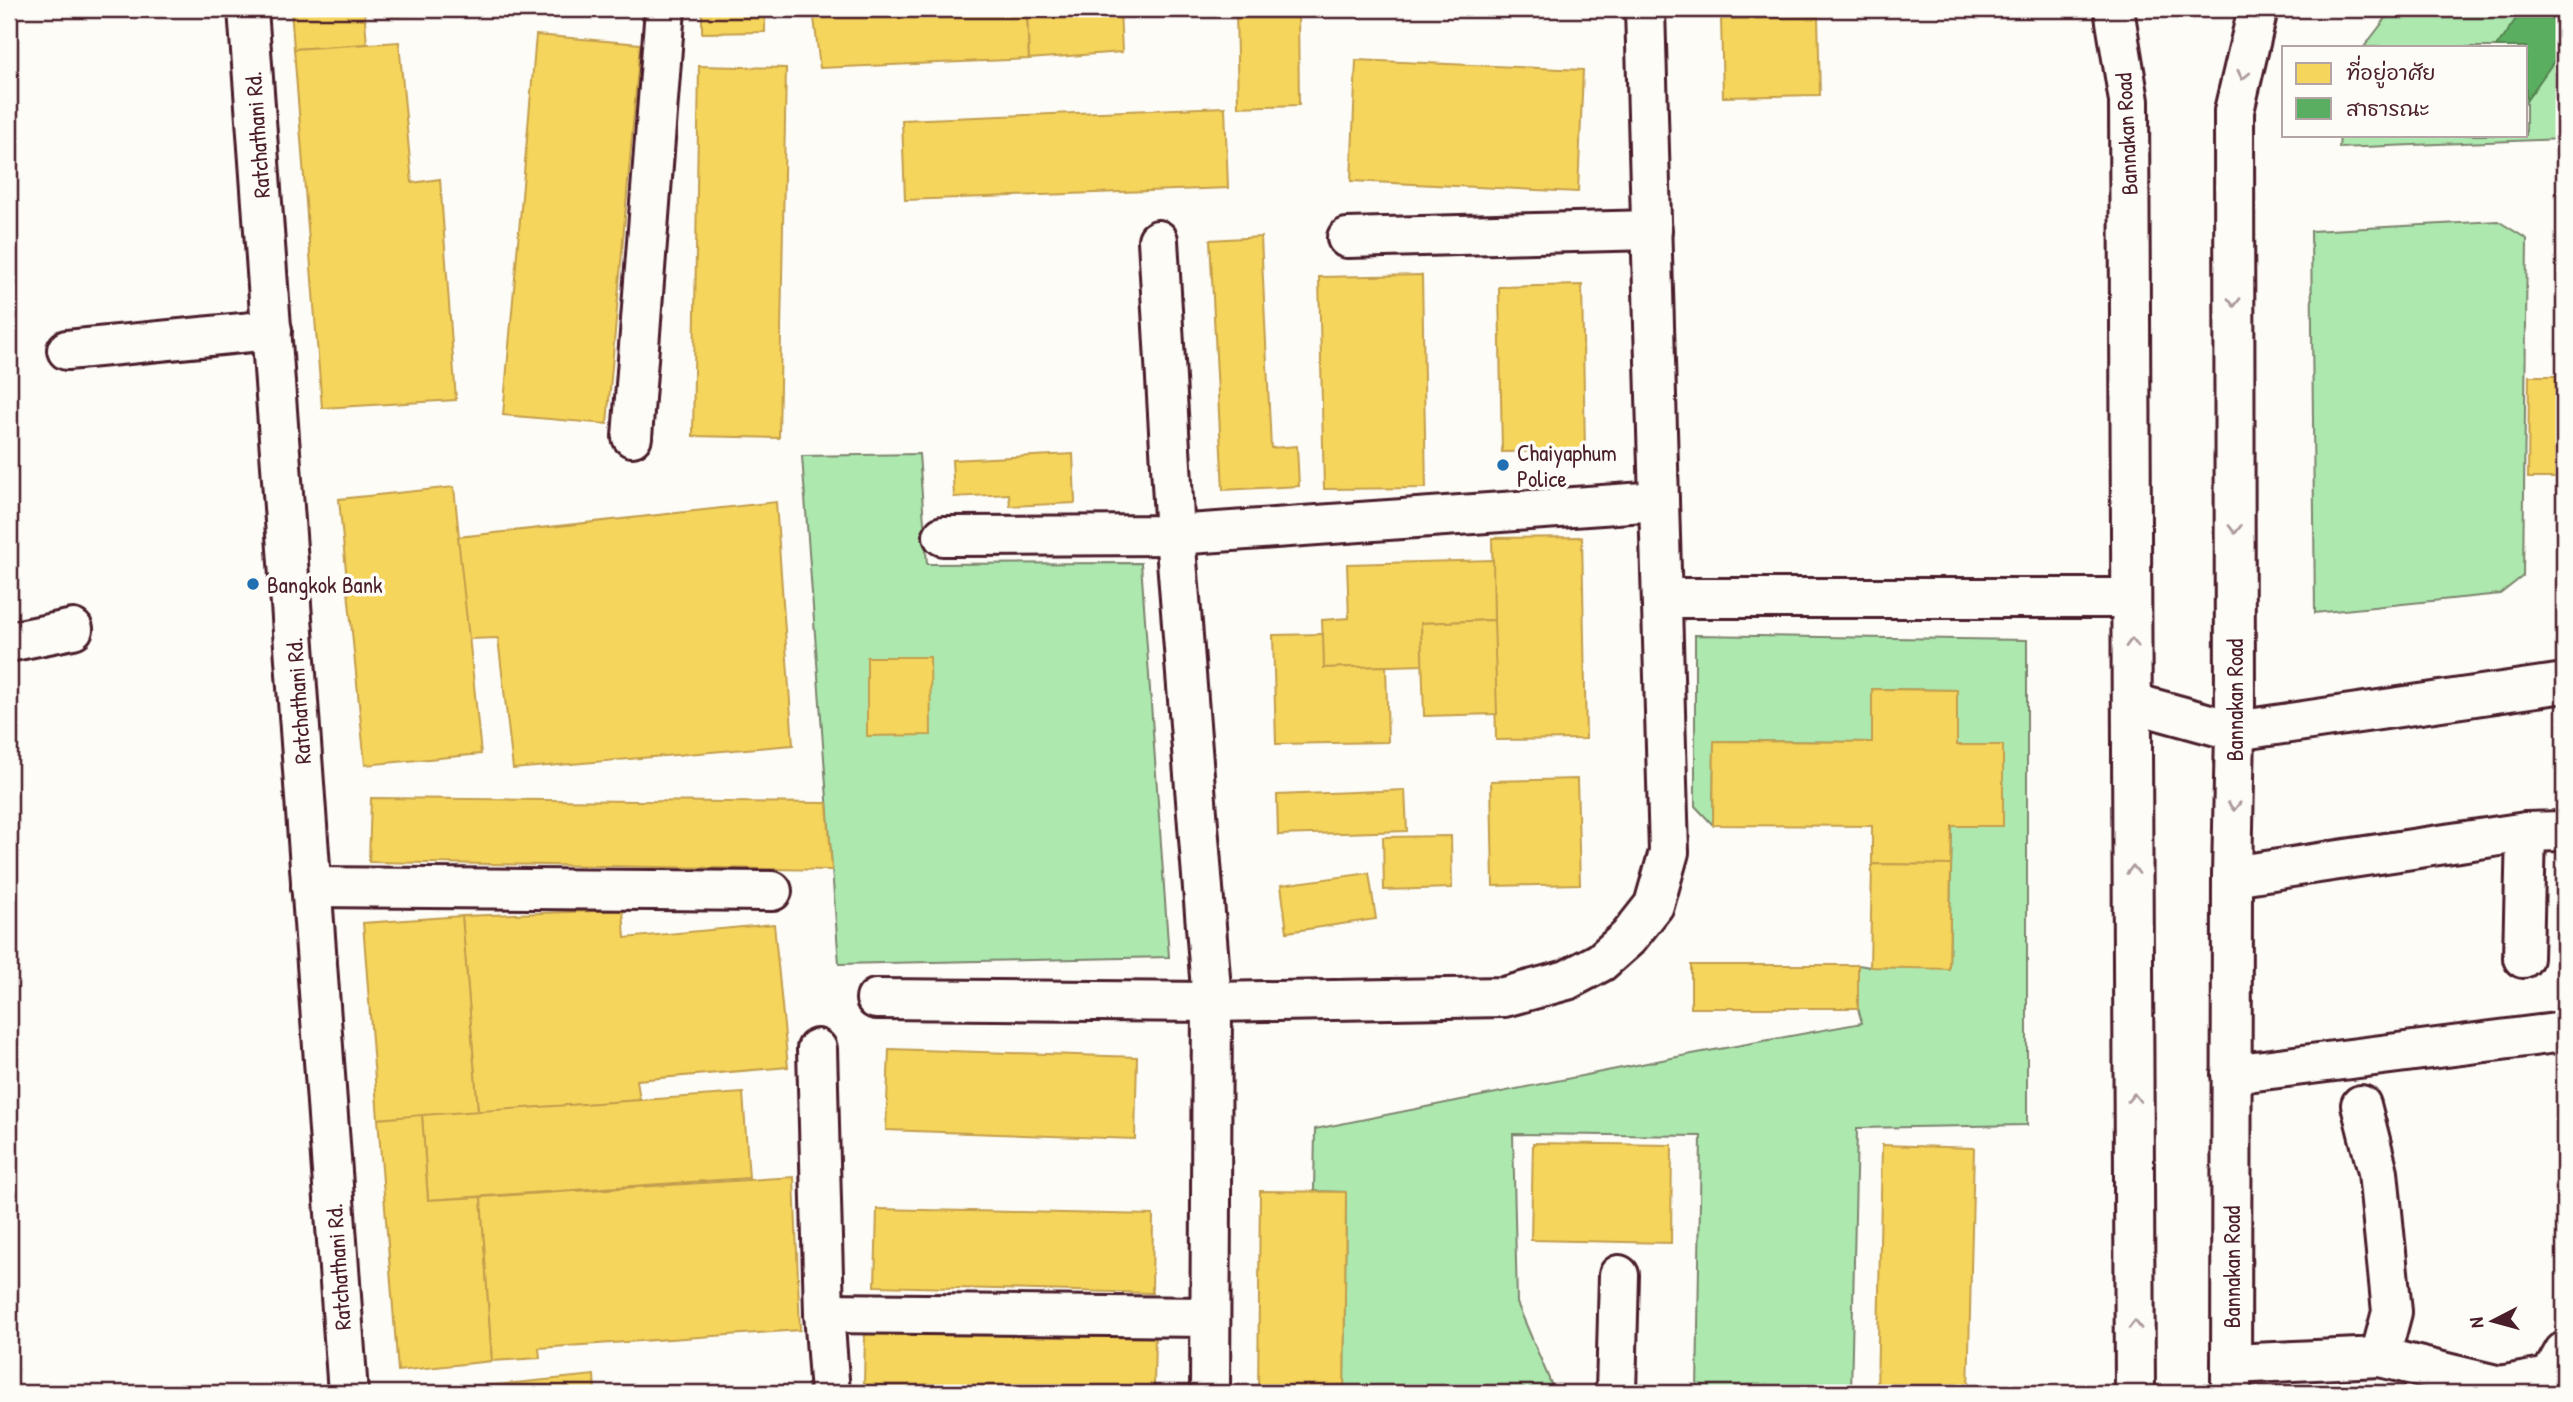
<svg xmlns="http://www.w3.org/2000/svg" width="2573" height="1402" viewBox="0 0 2573 1402" font-family="'Patrick Hand','Playpen Sans Thai',sans-serif">
<style>
.green{fill:#ade9af;stroke:#7c846d;stroke-width:2}
.homes{fill:#f6d55c;stroke:#c29e4d;stroke-width:2}
.public{fill:#5aae61;stroke:#558351;stroke-width:2}
.lines{fill:none;stroke-linecap:round;stroke-linejoin:round}
.minor-casing{stroke:#4a1f2b;stroke-width:44}
.major-casing{stroke:#4a1f2b;stroke-width:44}
.minor{stroke:#fdfcf7;stroke-width:38}
.major{stroke:#fdfcf7;stroke-width:38}
.oneway{stroke:#ac999b}
.poi-dot{fill:#1f6fb2;stroke:#fdfcf7;stroke-width:2.5}
.labels{text-anchor:middle;dominant-baseline:central;stroke-width:7;stroke-linejoin:round;paint-order:stroke}
.street-label{font-size:23px;fill:#4a1f2b;stroke:#fdfcf7}
.poi-label{font-size:23px;fill:#4a1f2b;stroke:#fdfcf7;text-anchor:start}
</style>
<rect width="100%" height="100%" fill="#fdfcf7"/>
<filter id="ink" filterUnits="userSpaceOnUse"><feTurbulence type="fractalNoise" baseFrequency=".0143" numOctaves="2"/><feDisplacementMap in="SourceGraphic" scale="14" xChannelSelector="R" yChannelSelector="G"/><feConvolveMatrix kernelMatrix="1 2 1 2 8 2 1 2 1" color-interpolation-filters="sRGB"/></filter>
<g filter="url(#ink)">
<g class="green">
<polygon points="2393,9 2564,9 2564,139 2339,148 2340,135 2526,135 2526,47 2364,47"/>
<polygon points="2498,221 2527,239 2523,576 2500,594 2315,613 2311,231"/>
<polygon points="919,454 927,564 1141,563 1169,957 839,964 802,456"/>
<polygon points="1695,635 2027,640 2027,1125 1857,1128 1851,1393 1697,1393 1701,1136 1513,1134 1517,1303 1555,1393 1344,1393 1346,1192 1314,1191 1315,1129 1692,1054 1862,1023 1858,1008 1858,965 1870,967 1949,968 1952,826 2003,826 2003,745 1957,745 1957,690 1873,689 1872,742 1714,741 1713,825 1695,806"/>
</g>
<g class="homes">
<polygon points="291,9 364,9 367,44 294,49"/>
<polygon points="392,9 538,9 392,16"/>
<polygon points="702,9 765,9 765,32 702,33"/>
<polygon points="813,9 1027,9 1029,59 820,68"/>
<polygon points="1027,9 1120,9 1122,52 1029,59"/>
<polygon points="1154,9 1236,9 1236,13 1154,16"/>
<polygon points="1236,9 1298,9 1299,105 1238,107"/>
<polygon points="1818,17 1820,95 1723,97 1721,19"/>
<polygon points="536,35 640,44 607,424 503,415"/>
<polygon points="399,42 412,183 440,179 456,400 322,408 294,49"/>
<polygon points="1356,60 1583,70 1578,192 1351,181"/>
<polygon points="699,66 786,68 779,438 693,436"/>
<polygon points="1225,107 1228,188 905,200 902,120"/>
<polygon points="1261,237 1271,448 1297,446 1299,486 1223,490 1210,240"/>
<polygon points="1422,275 1426,488 1324,489 1319,277"/>
<polygon points="1582,285 1585,451 1502,452 1499,287"/>
<polygon points="2529,376 2564,376 2564,478 2528,478"/>
<polygon points="1073,454 1075,503 1010,506 1009,494 954,497 952,460"/>
<polygon points="454,487 481,754 365,765 339,499"/>
<polygon points="776,502 793,745 513,769 498,638 469,639 458,537"/>
<polygon points="1582,537 1586,739 1496,740 1492,538"/>
<polygon points="1493,560 1494,620 1421,623 1423,665 1324,668 1322,620 1349,618 1347,564"/>
<polygon points="1494,620 1497,714 1424,716 1421,623"/>
<polygon points="1323,634 1324,668 1386,666 1388,742 1276,744 1273,635"/>
<polygon points="867,657 930,657 931,735 867,736"/>
<polygon points="1872,689 1957,690 1957,745 2003,745 2003,826 1952,826 1951,865 1872,864 1872,826 1713,825 1714,741 1872,742"/>
<polygon points="1577,779 1580,884 1493,886 1491,781"/>
<polygon points="1405,790 1407,831 1278,835 1277,795"/>
<polygon points="371,798 827,803 832,870 369,862"/>
<polygon points="1451,836 1452,888 1384,890 1383,837"/>
<polygon points="1872,864 1951,865 1949,969 1870,967"/>
<polygon points="1369,873 1376,919 1287,932 1281,885"/>
<polygon points="623,910 625,938 774,924 788,1067 637,1080 640,1100 478,1112 462,916"/>
<polygon points="462,916 478,1112 378,1119 363,923"/>
<rect x="1691" y="965" width="167" height="43"/>
<polygon points="889,1049 1137,1057 1135,1139 886,1130"/>
<polygon points="743,1093 749,1178 428,1200 422,1115"/>
<polygon points="422,1115 428,1200 481,1197 492,1361 398,1371 378,1119"/>
<polygon points="1533,1143 1672,1145 1671,1243 1531,1240"/>
<polygon points="1882,1145 1974,1148 1968,1393 1877,1393"/>
<polygon points="794,1177 800,1330 539,1348 540,1358 492,1361 481,1197"/>
<polygon points="1260,1191 1346,1192 1344,1393 1258,1393"/>
<polygon points="877,1209 1153,1215 1152,1293 875,1286"/>
<polygon points="865,1329 1155,1333 1154,1390 864,1386"/>
<polygon points="594,1375 595,1393 506,1393 506,1384"/>
<polygon points="506,1384 506,1393 400,1393 400,1391"/>
</g>
<polygon class="public" points="2523,9 2564,9 2564,47 2526,101 2526,47 2496,47"/>
<g class="lines">
<g class="minor-casing">
<g id="minor">
<polyline points="248,9 348,1393"/>
<polyline points="1347,238 1652,230"/>
<polyline points="1158,240 1175,535 1212,1002 1210,1393"/>
<polyline points="67,350 272,330"/>
<polyline points="632,437 665,9"/>
<polyline points="943,536 1175,535 1659,501"/>
<polyline points="1662,598 2131,598"/>
<polyline points="9,642 73,629"/>
<polyline points="2133,703 2235,731 2564,683"/>
<polyline points="2232,876 2526,832 2564,831"/>
<polyline points="311,887 772,891"/>
<polyline points="2523,958 2526,832"/>
<polyline points="876,999 1212,1002 1504,997 1567,980 1601,962 1628,938 1654,905 1669,852 1645,9"/>
<polyline points="817,1049 824,1313 830,1393"/>
<polyline points="2231,1074 2564,1032"/>
<polyline points="824,1313 1210,1317"/>
<polyline points="2380,1357 2500,1386 2550,1377 2564,1352"/>
<polyline points="2231,1364 2380,1357 2392,1312 2378,1172 2361,1105"/>
<polyline points="1616,1393 1619,1275"/>
</g>
</g>
<g class="major-casing">
<g id="major">
<polyline points="2114,9 2129,101 2135,1393"/>
<polyline points="2231,1393 2232,876 2235,731 2234,111 2258,9"/>
</g>
</g>
<use href="#minor" class="minor"/>
<use href="#major" class="major"/>
</g>
<defs><path id="oneway-chevron" d="M-2-3.5L2.5 0L-2 3.5" fill="none" stroke-width="1.6" stroke-linecap="round" stroke-linejoin="round" transform="scale(1.75)"/></defs>
<g class="oneway">
<use href="#oneway-chevron" transform="translate(2243 75) rotate(103)"/>
<use href="#oneway-chevron" transform="translate(2234 302) rotate(90)"/>
<use href="#oneway-chevron" transform="translate(2235 529) rotate(90)"/>
<use href="#oneway-chevron" transform="translate(2132 643) rotate(-91)"/>
<use href="#oneway-chevron" transform="translate(2234 806) rotate(91)"/>
<use href="#oneway-chevron" transform="translate(2133 870) rotate(-90)"/>
<use href="#oneway-chevron" transform="translate(2134 1098) rotate(-90)"/>
<use href="#oneway-chevron" transform="translate(2135 1325) rotate(-90)"/>
</g>
</g>
<g class="poi-dot">
<circle cx="1503" cy="465" r="7"/>
<circle cx="253" cy="584" r="7"/>
</g>
<g class="labels">
<g class="street-label">
<text transform="translate(2126 134) rotate(-93)">Bannakan Road</text>
<text transform="translate(257 135) rotate(-94)">Ratchathani Rd.</text>
<text transform="translate(2234 700) rotate(-90)">Bannakan Road</text>
<text transform="translate(298 701) rotate(-94)">Ratchathani Rd.</text>
<text transform="translate(338 1267) rotate(-94)">Ratchathani Rd.</text>
<text transform="translate(2231 1267) rotate(-90)">Bannakan Road</text>
</g>
<g class="poi-label">
<text x="1517" y="452">Chaiyaphum<tspan x="1517" dy="26">Police</tspan></text>
<text x="267" y="584">Bangkok Bank</text>
</g>
</g>
<rect width="2573" height="1402" fill="none" stroke="#fdfcf7" stroke-width="35"/>
<rect x="18" y="18" width="2538" height="1367" fill="none" stroke="#4a1f2b" stroke-width="2.5" filter="url(#ink)"/>
<rect x="2282" y="46" width="245" height="91" fill="#fdfcf7" stroke="#b5a4a5" stroke-width="2"/>
<rect x="2296" y="63" width="35" height="21" fill="#f6d55c" stroke="#b5a4a5" stroke-width="2"/>
<text x="2346" y="80" font-size="21" fill="#4a1f2b">ที่อยู่อาศัย</text>
<rect x="2296" y="98" width="35" height="21" fill="#5aae61" stroke="#b5a4a5" stroke-width="2"/>
<text x="2346" y="116" font-size="21" fill="#4a1f2b">สาธารณะ</text>
<g transform="translate(2493 1321) rotate(264)" stroke="#fdfcf7" stroke-width="5" paint-order="stroke">
<path d="M0-5L12 26L0 18L-12 26Z" fill="#4a1f2b"/>
<text y="-10" font-size="19" font-weight="bold" text-anchor="middle" fill="#4a1f2b">N</text>
</g>
</svg>
